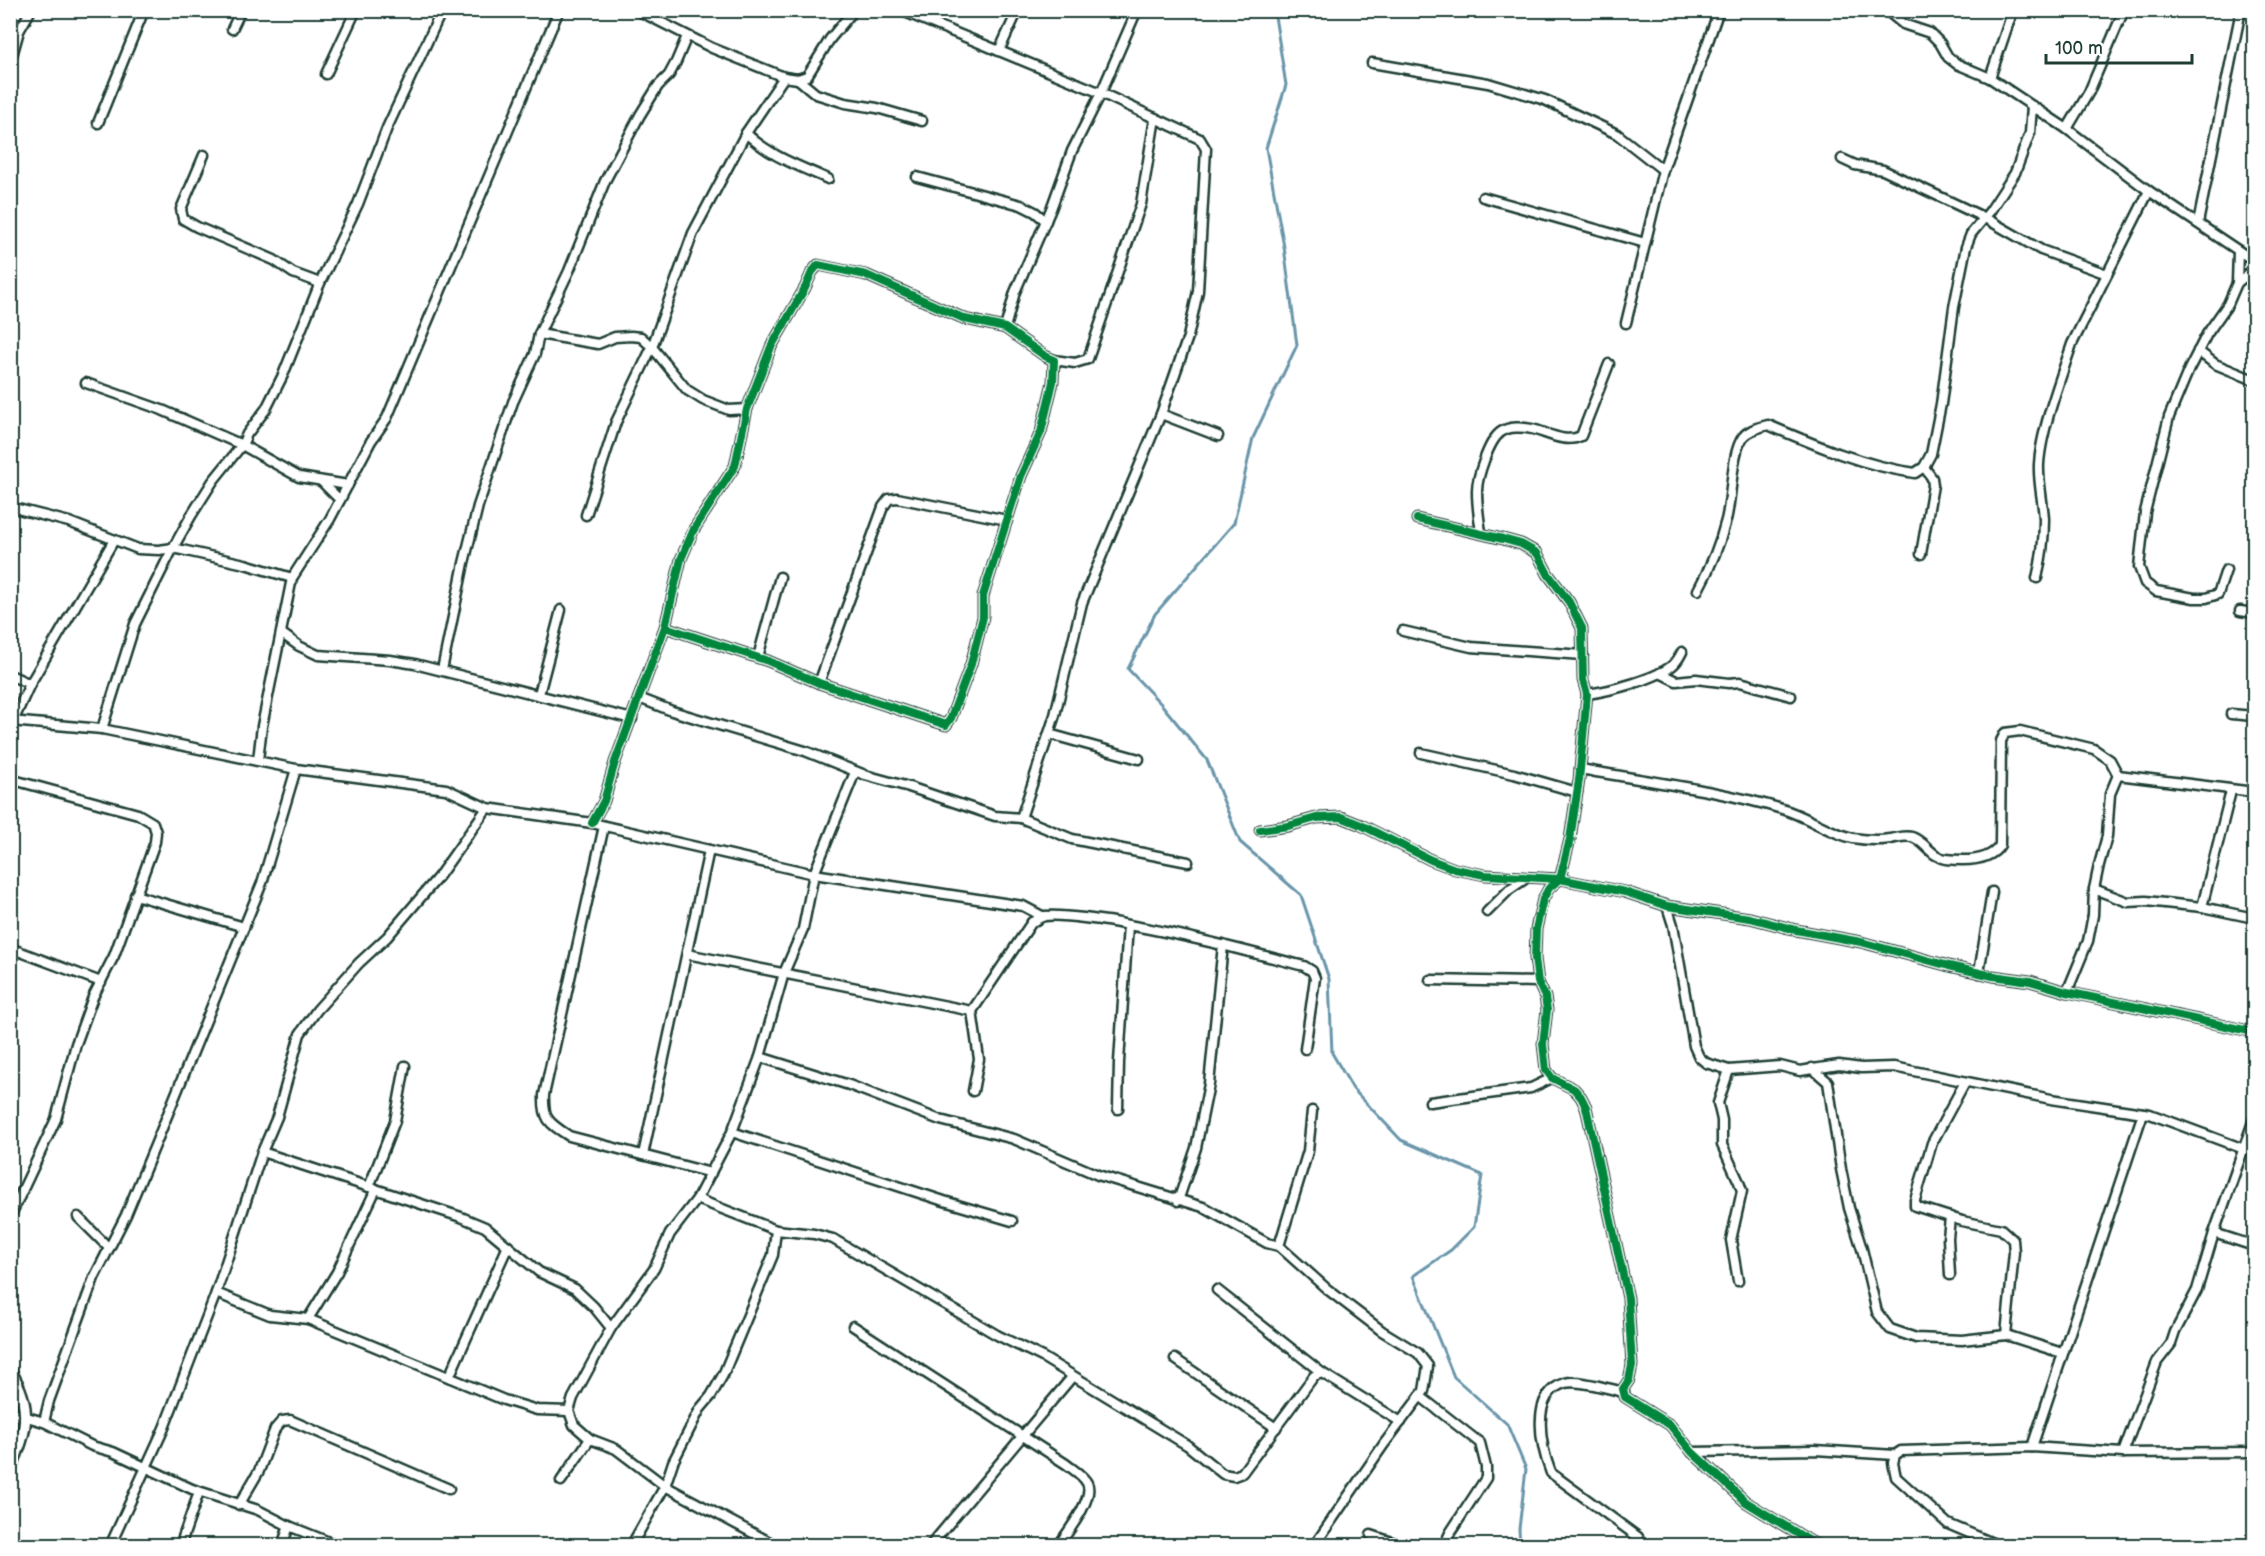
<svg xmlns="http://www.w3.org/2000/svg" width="2265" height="1556" viewBox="0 0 2265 1556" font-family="'Balsamiq Sans',sans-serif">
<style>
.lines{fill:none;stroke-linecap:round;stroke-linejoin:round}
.stream{stroke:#6995aa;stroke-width:3}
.minor-casing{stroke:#1f3d34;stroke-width:13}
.tertiary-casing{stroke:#1f3d34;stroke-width:15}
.minor{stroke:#fff;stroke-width:8}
.tertiary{stroke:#fff;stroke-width:10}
.cycleway-casing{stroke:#fff;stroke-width:11}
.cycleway{stroke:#00873e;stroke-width:8}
</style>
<rect width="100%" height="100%" fill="#fff"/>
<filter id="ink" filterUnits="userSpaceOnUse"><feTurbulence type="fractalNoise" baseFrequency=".0167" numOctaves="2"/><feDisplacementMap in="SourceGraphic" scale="12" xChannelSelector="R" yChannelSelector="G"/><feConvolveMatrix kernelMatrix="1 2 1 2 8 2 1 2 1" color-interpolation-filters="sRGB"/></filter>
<g filter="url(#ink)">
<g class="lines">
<polyline class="stream" points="1274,10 1286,85 1266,148 1284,247 1297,345 1253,438 1234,523 1155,614 1128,669 1162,705 1207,760 1240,842 1301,895 1329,979 1332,1053 1353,1089 1401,1140 1482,1175 1474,1227 1451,1250 1413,1276 1454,1377 1507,1424 1526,1469 1519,1529 1520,1546"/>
<g class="minor-casing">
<g id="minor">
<polyline points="637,10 712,48 784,77"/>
<polyline points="900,10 1101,93 1200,139 1206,149 1198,291 1188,337 1161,414 1082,603 1055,715 1021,818"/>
<polyline points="1886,10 1903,24 1930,33 1940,43 1948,57 1957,64 1990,78 2067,129 2149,191 2254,261"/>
<polyline points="232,29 241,10"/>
<polyline points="999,51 1018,10"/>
<polyline points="10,63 19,31 31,10"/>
<polyline points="1372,63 1488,83 1545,100 1617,134 1663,170"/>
<polyline points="326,74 356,10"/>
<polyline points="1990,78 2013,10"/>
<polyline points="798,79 816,94 845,103 877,108 922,121"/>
<polyline points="98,123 144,10"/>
<polyline points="2067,129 2089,92 2124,10"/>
<path d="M746 133C769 156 799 166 828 179"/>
<polyline points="204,155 181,209 183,219 197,227 274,260 293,273 320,283"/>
<polyline points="1842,159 1855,165 1883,170 1985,218 2041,250 2107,274"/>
<polyline points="917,177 1021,205 1035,212 1046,221"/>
<polyline points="1483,197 1645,243"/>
<polyline points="2198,223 2241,10"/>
<polyline points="2237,283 2238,251"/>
<polyline points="1626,323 1663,170 1719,10"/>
<polyline points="1005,328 1015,292 1051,209 1072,151 1101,93 1137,10"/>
<polyline points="539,334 569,271 605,181 640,115 658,86 669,75 676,62 687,36"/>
<polyline points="2198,351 2215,364 2254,380"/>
<polyline points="1054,360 1075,363 1088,359 1141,204 1155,118"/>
<polyline points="86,383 162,410 242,445 299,477 348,485"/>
<polyline points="1161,414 1218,436"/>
<polyline points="321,481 340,500"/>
<polyline points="10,507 69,522 138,549 159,550 173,548 245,564 292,578"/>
<polyline points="586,515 616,422 652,347 693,233 746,133 784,77 798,79 807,76 830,39 854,10"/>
<polyline points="1417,519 1503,539 1521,544 1537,553 1548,574 1569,602 1582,628 1583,680 1587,694 1579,780 1570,839 1560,879 1549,888 1543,899 1536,929 1535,958 1538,982 1545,997 1547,1010 1543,1044 1546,1070 1552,1078 1574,1089 1581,1097 1586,1107 1628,1298 1632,1365 1629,1380 1623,1389 1625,1397 1670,1425 1692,1452 1746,1502 1818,1546"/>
<path d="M1481 532C1479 519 1477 505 1477 491 1477 477 1489 440 1501 432 1509 426 1523 427 1532 429 1548 433 1566 444 1581 436L1609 364"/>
<polyline points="1921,554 1933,485 1932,478 1924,467"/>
<polyline points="2226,570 2218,594 2206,598 2194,598 2156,591 2145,583 2139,567 2145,512 2169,417 2189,369 2207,334 2228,304 2237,283 2254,269"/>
<path d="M2037 578C2042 558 2044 539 2044 519 2043 501 2038 482 2039 464 2041 430 2061 377 2072 344L2149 191"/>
<path d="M1698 590C1710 568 1720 544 1726 520 1732 498 1731 453 1743 437 1748 430 1760 427 1768 425 1815 445 1864 466 1915 473L1924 467 1931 454 1941 404 1954 307 1966 247 1971 234 1990 211 2015 173 2030 133 2032 106"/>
<polyline points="2240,611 2254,613"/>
<polyline points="1403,631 1471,647 1583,655"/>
<polyline points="281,633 299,646 318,655 390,660 415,664 632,719"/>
<polyline points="758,657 780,577"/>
<polyline points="442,670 464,563 478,506 513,402 535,354 539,334 598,344 615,337 631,336 641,337 652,347 687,390 703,400 729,410 747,409"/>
<polyline points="1660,673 1676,681 1696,679 1729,683 1740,682 1791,696"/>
<polyline points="10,675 30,684"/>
<polyline points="819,683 883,507 889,499 897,498 1007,520"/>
<polyline points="539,694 561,610"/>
<path d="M1587 694C1609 691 1658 679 1674 664 1677 661 1680 656 1682 652"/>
<polyline points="639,698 672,711 805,751 865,775 909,787 995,816 1021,818 1072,839 1188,862"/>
<polyline points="2231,714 2254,716"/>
<polyline points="10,721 102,729 296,769 446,789 487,808 592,823 814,874 1023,906 1042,916"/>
<polyline points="10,728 30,684 114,540"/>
<polyline points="102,729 135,624 173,548 191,516 213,481 242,445 247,434 266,409 283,375 320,283 358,204 387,128 442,10"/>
<polyline points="1049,734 1139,759"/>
<polyline points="1421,753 1514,774 1577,792"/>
<polyline points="258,760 262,726 292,578 330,519 371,441 387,418 559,10"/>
<path d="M1580 769C1645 781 1719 790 1782 809 1807 816 1828 833 1853 838 1865 840 1878 841 1890 839 1898 838 1904 835 1912 837 1926 842 1931 857 1946 859 1963 861 1990 862 2000 845L2001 741 2005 733 2020 731 2094 749 2110 760 2118 775"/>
<polyline points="10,779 138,814 153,823 156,832 155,842 114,956 93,997 76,1044 56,1119 10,1217"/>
<polyline points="592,823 604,801 615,762 665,627 681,559 694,529 735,466 747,409 771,347 805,288 812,272 818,265 866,275 965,319 1005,328 1045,356 1054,360 1053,382 1041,432 1021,476 1007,520 983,596 983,617 971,664 951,718 946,725 819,683 768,661 665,627"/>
<path d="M604 826 544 1095C543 1120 549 1123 569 1136L711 1173"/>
<polyline points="1260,830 1288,826 1316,818 1341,817 1361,825 1431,860 1455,869 1485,875 1560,879 1625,892 1667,906 1750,918 1796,930 1861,942 1949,966 1993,976 2030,981 2067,992 2254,1032"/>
<polyline points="2094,889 2128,902 2146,901 2202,907 2254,918"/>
<polyline points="135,895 244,927"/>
<polyline points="1667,906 1673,925 1694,1046 1699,1057 1706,1063 1729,1070 1780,1066 1800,1071 1839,1065 1861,1068 1894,1067 2051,1099 2150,1114 2244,1149"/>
<polyline points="2202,907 2231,791"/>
<polyline points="1487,912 1509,890 1525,879"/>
<path d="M1128 925C1187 935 1246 951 1304 966L1312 971 1315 978 1305 1049"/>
<polyline points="10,948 101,982"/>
<polyline points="687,954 972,1011"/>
<polyline points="1979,973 1992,892"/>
<polyline points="1430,980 1538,982"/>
<polyline points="2067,992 2088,941 2093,915 2094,889 2099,865 2107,836 2110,794 2118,775 2254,792"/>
<polyline points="760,1057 849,1085 940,1120 1014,1139 1098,1175 1203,1207 1267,1243 1279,1246 1327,1289 1382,1331 1418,1353 1428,1366 1424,1391 1384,1444 1314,1546"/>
<polyline points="1812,1068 1828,1082 1841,1169 1849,1208 1862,1249 1877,1312 1890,1329 1916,1338 1962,1340 2006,1335 2062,1353"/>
<polyline points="1729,1070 1718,1103 1722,1120 1722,1145 1739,1182 1742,1191 1731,1240 1738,1281"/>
<polyline points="1965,1082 1932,1143 1915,1200 1915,1206 1962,1221 2001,1229 2013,1240 2014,1252 2006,1335"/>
<path d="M973 1091 979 1059 972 1011 1032 922C1037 920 1040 917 1045 916 1061 914 1111 921 1128 925L1119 1062 1118 1109"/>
<polyline points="1430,1102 1531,1088 1552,1078"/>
<polyline points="732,1132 944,1201 1012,1221"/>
<polyline points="262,1152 461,1217 485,1227 539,1272 575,1289 594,1307 611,1328"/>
<polyline points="643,1155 709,850"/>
<polyline points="369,1187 395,1121 405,1066"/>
<polyline points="697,1199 776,1230 814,1234 833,1239 997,1335 1042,1357 1187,1445 1223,1474 1234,1476 1242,1473 1314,1376 1322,1373 1401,1422"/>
<polyline points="1178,1201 1196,1148 1209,1084 1223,945"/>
<polyline points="78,1217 109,1248"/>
<polyline points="2214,1233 2254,1246"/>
<polyline points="1279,1246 1308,1151 1312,1111"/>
<polyline points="1950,1275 1948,1238 1950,1217"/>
<polyline points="1217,1290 1322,1373"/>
<polyline points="216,1293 270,1315 308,1319 504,1400 537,1410 569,1411"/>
<polyline points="308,1319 337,1272 376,1189"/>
<path d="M853 1326 1066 1464C1072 1469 1083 1475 1087 1483 1095 1498 1067 1533 1058 1546"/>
<polyline points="1175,1359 1276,1428"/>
<polyline points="449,1377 508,1246"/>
<path d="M1624 1392C1609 1389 1579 1379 1565 1383 1529 1394 1541 1447 1551 1473L1638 1537"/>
<polyline points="1420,1396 1480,1443 1486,1467 1486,1478 1450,1533 1444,1546"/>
<polyline points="27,1417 44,1422 92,1446 113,1452 192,1489 258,1510 289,1526 339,1546"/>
<polyline points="44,1422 49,1401 94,1278 126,1215 156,1143 262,883 296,769"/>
<polyline points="2032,1447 2143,1113"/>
<polyline points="1692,1452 1815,1450 1895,1455"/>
<polyline points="2123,1453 2157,1362 2171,1344 2175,1332 2197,1290 2214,1233 2254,1119"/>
<polyline points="561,1481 590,1439"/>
<polyline points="239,1505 259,1471 275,1429 282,1421 290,1420 449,1489"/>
<polyline points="1371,1535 1404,1546"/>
<polyline points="110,1546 164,1428 216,1293 262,1152 277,1117 300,1034 317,1010 359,963 387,937 439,876 487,808"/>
<polyline points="180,1546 199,1492"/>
<polyline points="282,1546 289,1526"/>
<polyline points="631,1546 665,1486 673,1462 700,1409 711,1396 723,1375 773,1255 776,1230"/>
<polyline points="777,1546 665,1486 616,1449 590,1439 574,1425 569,1411 573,1398 611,1328 654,1269 670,1234 697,1199 732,1132 760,1057 784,973 803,929 814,874 855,772"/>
<polyline points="930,1546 1072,1377"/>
<polyline points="2012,1546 1995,1544 1948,1524 1896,1477 1893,1463 1895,1455 1901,1451 2032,1447 2123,1453 2254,1452"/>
</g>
</g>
<g class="tertiary-casing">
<path id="tertiary" d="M10 1371C33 1407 27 1433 10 1469"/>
</g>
<use href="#minor" class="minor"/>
<use href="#tertiary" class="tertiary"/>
<g class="cycleway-casing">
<g id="cycleway">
<polyline points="1417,519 1503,539 1521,544 1537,553 1548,574 1569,602 1582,628 1583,680 1587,694 1579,780 1570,839 1560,879 1549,888 1543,899 1536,929 1535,958 1538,982 1545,997 1547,1010 1543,1044 1546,1070 1552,1078 1574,1089 1581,1097 1586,1107 1628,1298 1632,1365 1629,1380 1623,1389 1625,1397 1670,1425 1692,1452 1746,1502 1818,1546"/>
<polyline points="592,823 604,801 615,762 665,627 681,559 694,529 735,466 747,409 771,347 805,288 812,272 818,265 866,275 965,319 1005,328 1045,356 1054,360 1053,382 1041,432 1021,476 1007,520 983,596 983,617 971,664 951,718 946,725 819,683 768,661 665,627"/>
<polyline points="1260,830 1288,826 1316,818 1341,817 1361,825 1431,860 1455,869 1485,875 1560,879 1625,892 1667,906 1750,918 1796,930 1861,942 1949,966 1993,976 2030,981 2067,992 2254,1032"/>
</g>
</g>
<use href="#cycleway" class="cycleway"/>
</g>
</g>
<rect width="2265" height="1556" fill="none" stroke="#fff" stroke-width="36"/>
<rect x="18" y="18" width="2229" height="1520" fill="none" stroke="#1f3d34" stroke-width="2" filter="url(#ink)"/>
<path d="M2046 54v9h146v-9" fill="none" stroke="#1f3d34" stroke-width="3"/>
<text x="2055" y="54" font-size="18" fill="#1f3d34" stroke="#ffffff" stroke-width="4.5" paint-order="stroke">100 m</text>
</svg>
